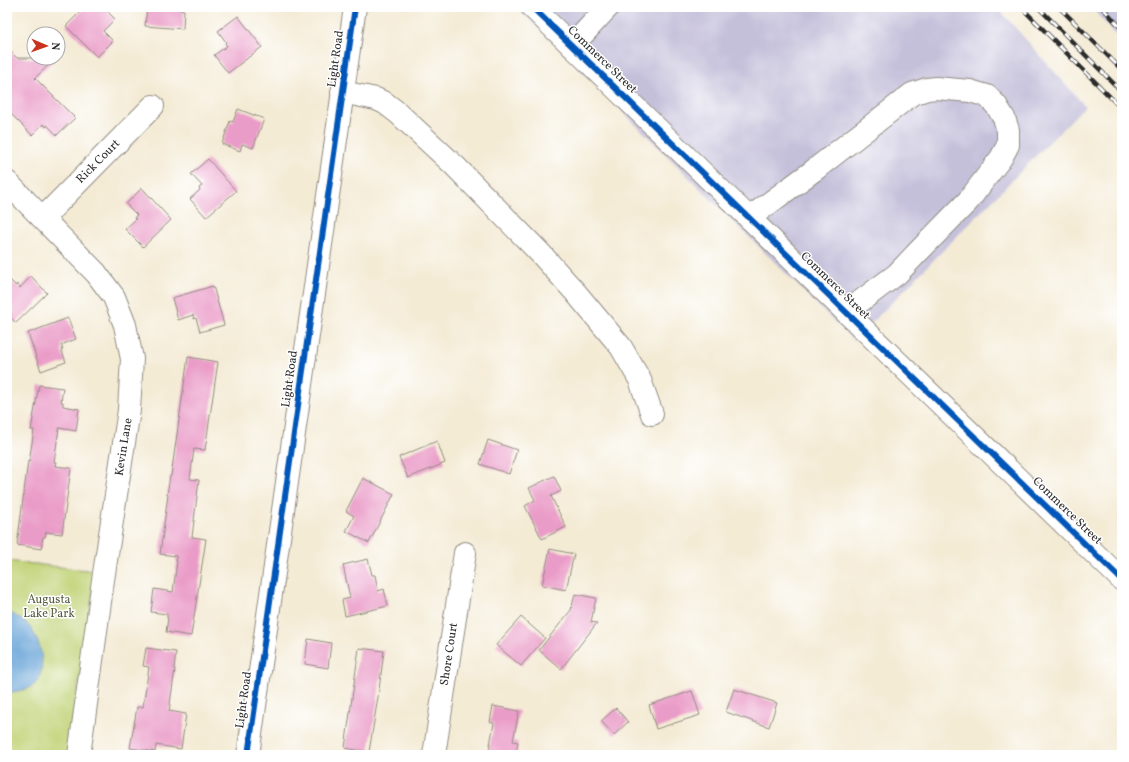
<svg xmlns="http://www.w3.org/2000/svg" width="1129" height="762" viewBox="0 0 1129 762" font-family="Vollkorn,serif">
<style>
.industrial{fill:#c5c0da}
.green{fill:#c0d274;stroke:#767e50}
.water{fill:#65a2d6;stroke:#486680}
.building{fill:#ea9cc8}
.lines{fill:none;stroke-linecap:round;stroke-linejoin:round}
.minor-casing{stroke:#908b80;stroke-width:24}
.minor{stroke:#fff;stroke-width:22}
.rail-casing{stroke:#2b2b2b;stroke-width:4.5}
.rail{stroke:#fff;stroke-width:3;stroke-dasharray:9;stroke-linecap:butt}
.cycleway-casing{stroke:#fff;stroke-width:8}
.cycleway{stroke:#0057b8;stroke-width:6}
.labels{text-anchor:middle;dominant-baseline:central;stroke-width:3;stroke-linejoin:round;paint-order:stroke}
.street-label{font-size:12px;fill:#2b2b2b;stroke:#fff}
.park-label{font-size:12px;fill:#585d41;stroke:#fff}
</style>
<rect width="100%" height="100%" fill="#fff"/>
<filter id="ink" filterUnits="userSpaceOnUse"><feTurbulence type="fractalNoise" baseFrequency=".025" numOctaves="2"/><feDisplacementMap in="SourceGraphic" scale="8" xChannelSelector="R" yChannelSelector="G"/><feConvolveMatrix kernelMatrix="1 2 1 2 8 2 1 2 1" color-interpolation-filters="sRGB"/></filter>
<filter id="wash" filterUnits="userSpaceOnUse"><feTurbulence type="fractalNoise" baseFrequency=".012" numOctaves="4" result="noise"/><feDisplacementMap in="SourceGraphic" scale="16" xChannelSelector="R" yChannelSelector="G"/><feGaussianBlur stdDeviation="0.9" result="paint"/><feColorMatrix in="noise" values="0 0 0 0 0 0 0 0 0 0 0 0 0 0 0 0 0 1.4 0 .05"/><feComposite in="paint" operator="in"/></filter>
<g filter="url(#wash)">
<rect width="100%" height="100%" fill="#f4ebd5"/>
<g class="industrial">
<polygon points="517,7 997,7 1085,106 854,341"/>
<polygon points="1091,7 1122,7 1122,42"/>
</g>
<polygon class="green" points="7,561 96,571 68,755 7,755"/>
<path class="water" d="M7 612C13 614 21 619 26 623 40 636 48 667 36 683 30 690 16 691 7 693Z"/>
<g id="blocks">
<g class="building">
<polygon points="85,7 103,7 115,19 103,31 113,41 97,57 66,26"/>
<polygon points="147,7 178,7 178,9 184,10 183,29 145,26"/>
<polygon points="238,16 262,47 228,73 214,55 227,46 225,43 226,42 218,31"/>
<polygon points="7,48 17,58 56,58 35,78 75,118 57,135 47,125 46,127 43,124 32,135 7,110"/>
<polygon points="238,109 264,119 253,148 242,144 240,151 222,144 230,121 233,122"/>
<polygon points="208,159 236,191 206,217 190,199 200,190 199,188 202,186 191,174"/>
<polygon points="142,188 171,220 143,247 125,229 136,219 134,218 137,215 126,204"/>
<polygon points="31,276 47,293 16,323 7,314 7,277 16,286 17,284 20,288"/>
<polygon points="213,286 224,325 200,332 196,318 194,319 193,315 178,320 172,298"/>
<polygon points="68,318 76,339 61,345 63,349 61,349 66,362 41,371 28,333"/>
<polygon points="188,357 218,362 205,450 194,449 190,479 199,480 192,537 206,539 191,636 166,632 168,618 167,618 167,614 151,612 154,589 173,592 177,561 176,561 176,556 160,554 168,495 167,495 170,476 171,476"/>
<polygon points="39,385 63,388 61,402 63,402 63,406 79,409 76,431 59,428 54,462 56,462 55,466 71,468 62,534 46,532 45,537 43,537 41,549 17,545 28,461 29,462 34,430 31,430"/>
<polygon points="488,440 517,450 509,474 480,464"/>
<polygon points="437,441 445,463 408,478 399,457"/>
<polygon points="554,476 561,491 551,496 566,527 542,539 525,506 535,500 529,488"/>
<polygon points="363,478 394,494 369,543 346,531 354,516 346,511"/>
<polygon points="550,549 574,554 566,590 542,585"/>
<polygon points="368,559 372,575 375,575 378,591 384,589 388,606 345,616 342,600 350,598 343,565"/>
<polygon points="575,594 596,598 591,622 597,623 561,669 539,650 571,610"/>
<polygon points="521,617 545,638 521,666 496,645"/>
<polygon points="308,639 331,643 328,668 305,664"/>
<polygon points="146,648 176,652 174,669 175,669 169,711 186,714 181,749 156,745 155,752 130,748 137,707 143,707 149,667 143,666"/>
<polygon points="359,648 384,651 378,697 369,752 345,748"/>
<polygon points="734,689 777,703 769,727 726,712"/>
<polygon points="692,691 700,715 656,729 649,705"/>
<polygon points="493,706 519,711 513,741 518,742 516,755 488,755 494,723 490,722"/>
<polygon points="616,708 628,722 614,735 601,721"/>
</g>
</g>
</g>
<g filter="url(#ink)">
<use href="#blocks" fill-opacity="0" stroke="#908b80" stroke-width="1"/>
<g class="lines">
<g class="minor-casing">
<g id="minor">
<polyline points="532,7 1122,580"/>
<polyline points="572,46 608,7"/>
<polyline points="342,92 376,99 385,103 398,113 455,166 541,254 576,293 621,347 640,380 652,414"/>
<polyline points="7,182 96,273 114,297 125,325 132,359 129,410 103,580 79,755"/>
<path id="s1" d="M43 218 153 106"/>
<polyline points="749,218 813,171 912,94 927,89 936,88 970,91 987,96 996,105 1004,118 1008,130 1008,145 1001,158 968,201 917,253 897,274 846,312"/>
<polyline points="248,755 355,7"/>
<path id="s2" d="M434 755 465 553"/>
</g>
</g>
<use href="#minor" class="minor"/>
<g class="rail-casing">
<g id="rail">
<polyline points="1021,7 1122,109"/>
<polyline points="1038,7 1122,92"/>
<polyline points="1059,7 1122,70"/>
<polyline points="1102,7 1122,29"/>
</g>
</g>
<use href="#rail" class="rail"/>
<g class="cycleway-casing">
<g id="cycleway">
<polyline points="532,7 1122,580"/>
<polyline points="248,755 355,7"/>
</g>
</g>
<use href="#cycleway" class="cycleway"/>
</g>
</g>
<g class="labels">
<g class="street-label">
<text transform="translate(336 59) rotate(-82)">Light Road</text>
<text transform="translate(602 60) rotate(44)">Commerce Street</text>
<text stroke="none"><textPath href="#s1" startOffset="79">Rick Court</textPath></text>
<text transform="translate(835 286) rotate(44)">Commerce Street</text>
<text transform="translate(290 379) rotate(-82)">Light Road</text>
<text transform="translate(124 447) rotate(-81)">Kevin Lane</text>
<text transform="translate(1067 511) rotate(44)">Commerce Street</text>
<text stroke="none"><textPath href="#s2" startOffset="102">Shore Court</textPath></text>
<text transform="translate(244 700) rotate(-82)">Light Road</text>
</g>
<g class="park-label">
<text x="49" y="600">Augusta<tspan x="49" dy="14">Lake Park</tspan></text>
</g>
</g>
<rect width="1129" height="762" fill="none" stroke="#fff" stroke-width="24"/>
<g transform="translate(46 46) rotate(92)"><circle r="19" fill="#ffffff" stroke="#aaaaaa"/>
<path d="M0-3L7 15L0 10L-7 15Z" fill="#c8321e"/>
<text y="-6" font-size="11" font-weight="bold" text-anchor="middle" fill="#2b2b2b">N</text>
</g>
</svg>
